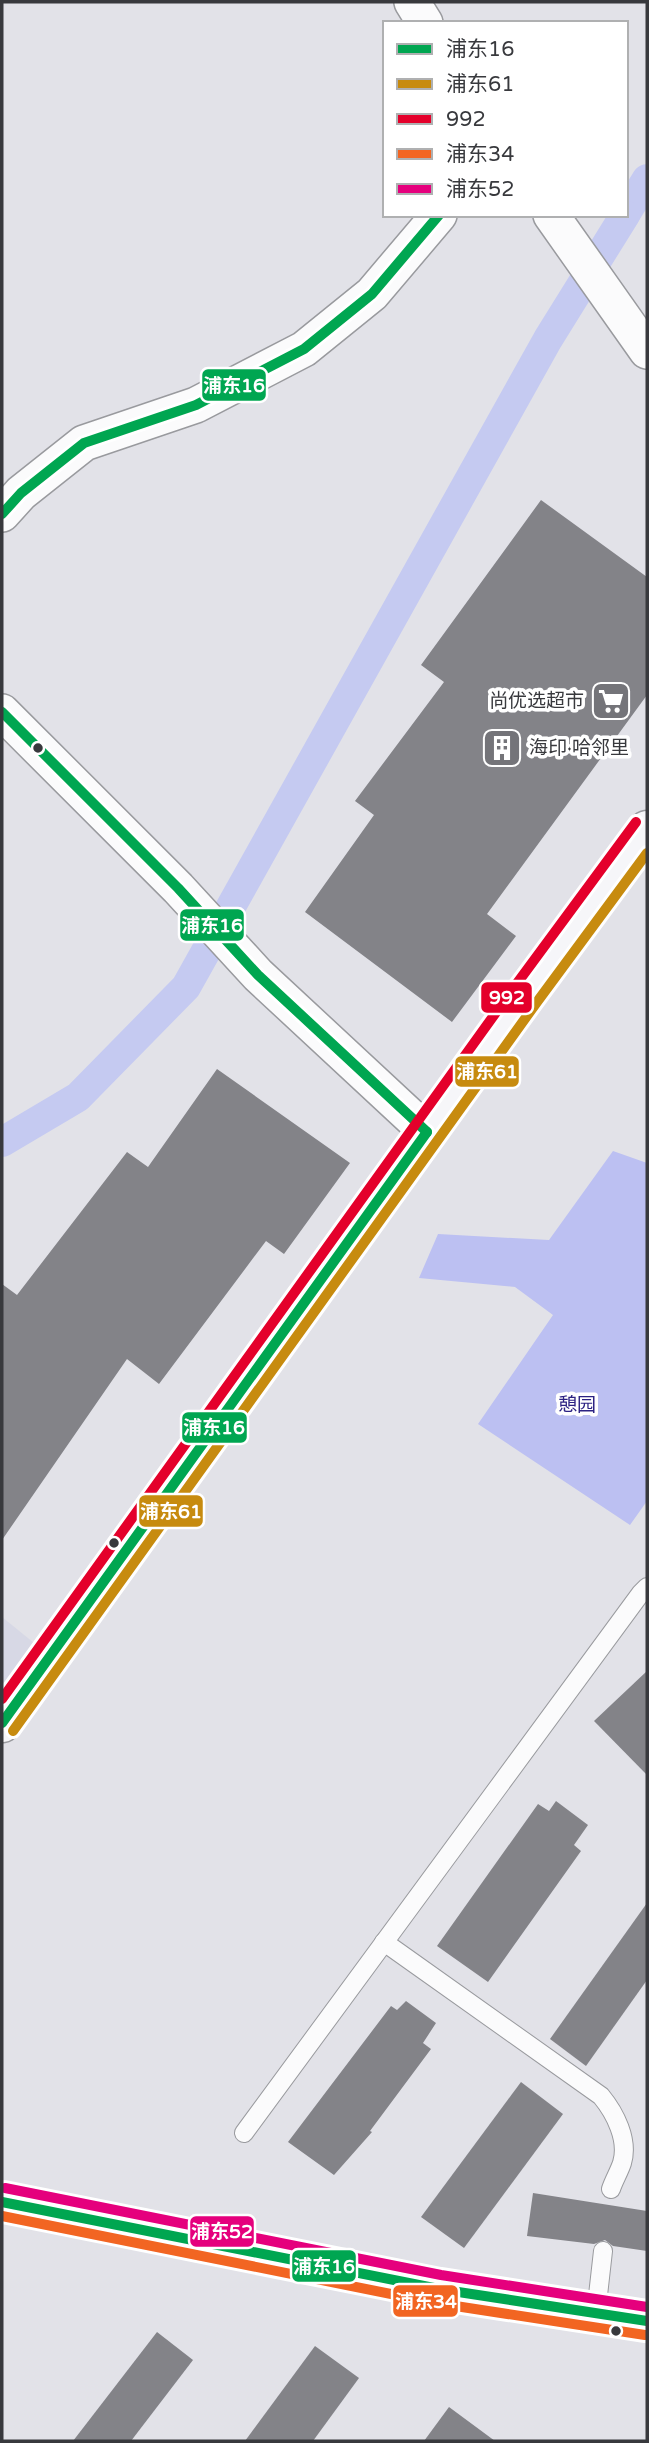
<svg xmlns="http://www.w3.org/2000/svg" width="649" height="2443" viewBox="0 0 649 2443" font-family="'Varela Round','Noto Sans SC',sans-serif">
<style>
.built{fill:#d7d8e5}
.green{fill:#bcc0f2}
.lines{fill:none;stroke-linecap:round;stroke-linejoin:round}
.canal{stroke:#c5caf1;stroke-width:30}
.building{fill:#838388}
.lane-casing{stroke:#999a9e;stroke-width:20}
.street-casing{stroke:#999a9e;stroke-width:38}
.secondary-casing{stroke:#999a9e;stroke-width:41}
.lane{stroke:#fbfbfc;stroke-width:18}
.street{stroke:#fbfbfc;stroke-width:35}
.secondary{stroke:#f6f6f9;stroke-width:38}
.bus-1-casing{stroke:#fff;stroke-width:16}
.bus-2-casing{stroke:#fff;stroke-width:16}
.bus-3-casing{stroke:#fff;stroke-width:16}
.bus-4-casing{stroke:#fff;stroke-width:16}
.bus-5-casing{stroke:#fff;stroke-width:16}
.bus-1{stroke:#00a651;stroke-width:10}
.bus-2{stroke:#c78b0f;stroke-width:10}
.bus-3{stroke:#e4002b;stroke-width:10}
.bus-4{stroke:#f26522;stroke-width:10}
.bus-5{stroke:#e5007d;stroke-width:10}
.bus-dot{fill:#38393d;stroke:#fff;stroke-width:2.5}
.labels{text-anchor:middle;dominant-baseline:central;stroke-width:7;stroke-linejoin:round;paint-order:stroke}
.poi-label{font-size:19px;fill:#38393d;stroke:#fff;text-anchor:end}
.park-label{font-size:19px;fill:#2c2283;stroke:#fff}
.line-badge{stroke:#fff;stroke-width:2.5}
.badge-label{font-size:19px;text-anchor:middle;font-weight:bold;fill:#fff}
</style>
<rect width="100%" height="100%" fill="#e2e2e8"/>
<polygon class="built" points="2,1617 34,1643 2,1687"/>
<polygon class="green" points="613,1151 647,1163 647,1501 630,1525 478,1424 553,1315 515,1287 419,1278 438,1234 549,1240"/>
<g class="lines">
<g class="canal">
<polyline points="626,213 647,179"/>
<polyline points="2,1142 78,1097 186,987 548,339 625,215"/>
</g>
</g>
<g class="building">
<polygon points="541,500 647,577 647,695 487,914 516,936 452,1022 305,912 374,815 355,801 444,682 421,665"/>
<polygon points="217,1069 350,1163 284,1254 266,1241 159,1384 127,1359 2,1540 2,1284 17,1295 127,1152 148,1167"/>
<polygon points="647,1671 647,1775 594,1721"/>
<polygon points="556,1801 588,1825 574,1845 581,1851 488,1982 437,1946 538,1804 549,1811"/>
<polygon points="647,1903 647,1980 586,2066 550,2039"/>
<polygon points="406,2001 436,2023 423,2043 431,2049 370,2131 372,2132 334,2175 288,2142 391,2006 397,2010"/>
<polygon points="521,2082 563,2114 464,2248 421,2217"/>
<polygon points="533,2193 647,2211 647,2251 613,2246 605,2240 594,2244 527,2236"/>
<polygon points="157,2332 193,2360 131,2441 73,2441"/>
<polygon points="315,2346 359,2378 313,2441 245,2441"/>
<polygon points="449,2407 495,2441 424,2441"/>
</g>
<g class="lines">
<g class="lane-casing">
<g id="lane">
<path d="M384 1942 601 2096C615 2113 629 2140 622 2163 619 2172 614 2180 611 2189"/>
<polyline points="244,2133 641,1593 647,1587"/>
<polyline points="596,2313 603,2251"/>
</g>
</g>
<g class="street-casing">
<g id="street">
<polyline points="412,2 425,23"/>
<polyline points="551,215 647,351"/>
<polyline points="2,514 21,493 84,443 196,405 304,349 372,294 439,215"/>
<polyline points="2,712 178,888 258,975 427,1132"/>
<polyline points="2,2202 439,2289 647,2321"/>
</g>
</g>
<g class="secondary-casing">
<polyline id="secondary" points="2,1723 526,994 647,830"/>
</g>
<use href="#lane" class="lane"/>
<use href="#street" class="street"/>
<use href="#secondary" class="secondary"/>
<g class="bus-1-casing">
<g id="bus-1">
<polyline points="2,514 21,493 84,443 196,405 304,349 372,294 439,215"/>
<polyline points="2,712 178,888 258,975 427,1132"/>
<polyline points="2,1723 427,1132"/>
<polyline points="2,2202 439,2289 647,2321"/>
</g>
</g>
<g class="bus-2-casing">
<polyline id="bus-2" points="13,1731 537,1002 647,853"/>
</g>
<g class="bus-3-casing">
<polyline id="bus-3" points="2,1699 515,986 636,822"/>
</g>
<g class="bus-4-casing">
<polyline id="bus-4" points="2,2216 436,2303 645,2335"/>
</g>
<g class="bus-5-casing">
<polyline id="bus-5" points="5,2188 441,2275 647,2307"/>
</g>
<use href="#bus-1" class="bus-1"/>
<use href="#bus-2" class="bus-2"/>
<use href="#bus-3" class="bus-3"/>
<use href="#bus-4" class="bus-4"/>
<use href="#bus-5" class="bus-5"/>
</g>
<defs>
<g id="supermarket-square" transform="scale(2.0125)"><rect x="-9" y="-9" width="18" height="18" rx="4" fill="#747479" stroke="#fff"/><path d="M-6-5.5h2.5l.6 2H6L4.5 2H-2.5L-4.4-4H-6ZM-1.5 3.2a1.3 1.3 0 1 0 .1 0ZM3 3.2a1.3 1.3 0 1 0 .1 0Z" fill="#fff"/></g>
<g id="building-square" transform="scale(2.0125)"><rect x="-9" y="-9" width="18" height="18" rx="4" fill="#747479" stroke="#fff"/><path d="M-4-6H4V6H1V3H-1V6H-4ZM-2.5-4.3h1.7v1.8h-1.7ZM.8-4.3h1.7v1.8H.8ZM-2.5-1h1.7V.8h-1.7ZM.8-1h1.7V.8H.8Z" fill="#fff"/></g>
</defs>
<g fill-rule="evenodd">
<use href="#supermarket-square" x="611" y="701"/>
<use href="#building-square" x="502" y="748"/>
</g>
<g class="bus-dot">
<circle cx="38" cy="748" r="6"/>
<circle cx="114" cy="1543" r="6"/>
<circle cx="616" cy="2331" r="6"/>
</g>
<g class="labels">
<g class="poi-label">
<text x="584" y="701">尚优选超市</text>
<text x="529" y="748" text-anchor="start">海印·哈邻里</text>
</g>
<g class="park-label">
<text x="577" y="1405">憩园</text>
</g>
</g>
<g class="line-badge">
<rect x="201" y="368" width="66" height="34" rx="7" fill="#00a651"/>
<rect x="179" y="908" width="66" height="34" rx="7" fill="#00a651"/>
<rect x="480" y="981" width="53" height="33" rx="7" fill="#e4002b"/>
<rect x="454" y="1055" width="66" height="33" rx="7" fill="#c78b0f"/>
<rect x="181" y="1411" width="67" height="33" rx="7" fill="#00a651"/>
<rect x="138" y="1494" width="66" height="34" rx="7" fill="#c78b0f"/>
<rect x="189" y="2215" width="66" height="33" rx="7" fill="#e5007d"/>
<rect x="291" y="2249" width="66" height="34" rx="7" fill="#00a651"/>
<rect x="392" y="2284" width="67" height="34" rx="7" fill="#f26522"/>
</g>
<g class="badge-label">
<text x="234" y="392">浦东16</text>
<text x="212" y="932">浦东16</text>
<text x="507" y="1004">992</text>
<text x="487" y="1078">浦东61</text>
<text x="214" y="1434">浦东16</text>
<text x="171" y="1518">浦东61</text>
<text x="222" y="2238">浦东52</text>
<text x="324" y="2273">浦东16</text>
<text x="426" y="2308">浦东34</text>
</g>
<rect width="649" height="2443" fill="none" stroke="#38393d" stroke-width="7"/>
<rect x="383" y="21" width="245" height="196" fill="#ffffff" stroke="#afb0b1" stroke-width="2"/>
<rect x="397" y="44" width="35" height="10" fill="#00a651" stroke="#afb0b1" stroke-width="2"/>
<text x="446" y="56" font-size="21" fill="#38393d">浦东16</text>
<rect x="397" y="79" width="35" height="10" fill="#c78b0f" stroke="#afb0b1" stroke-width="2"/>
<text x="446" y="91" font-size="21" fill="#38393d">浦东61</text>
<rect x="397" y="114" width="35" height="10" fill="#e4002b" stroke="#afb0b1" stroke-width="2"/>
<text x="446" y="126" font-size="21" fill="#38393d">992</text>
<rect x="397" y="149" width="35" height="10" fill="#f26522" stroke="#afb0b1" stroke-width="2"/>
<text x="446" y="161" font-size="21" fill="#38393d">浦东34</text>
<rect x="397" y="184" width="35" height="10" fill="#e5007d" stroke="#afb0b1" stroke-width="2"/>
<text x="446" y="196" font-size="21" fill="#38393d">浦东52</text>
</svg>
